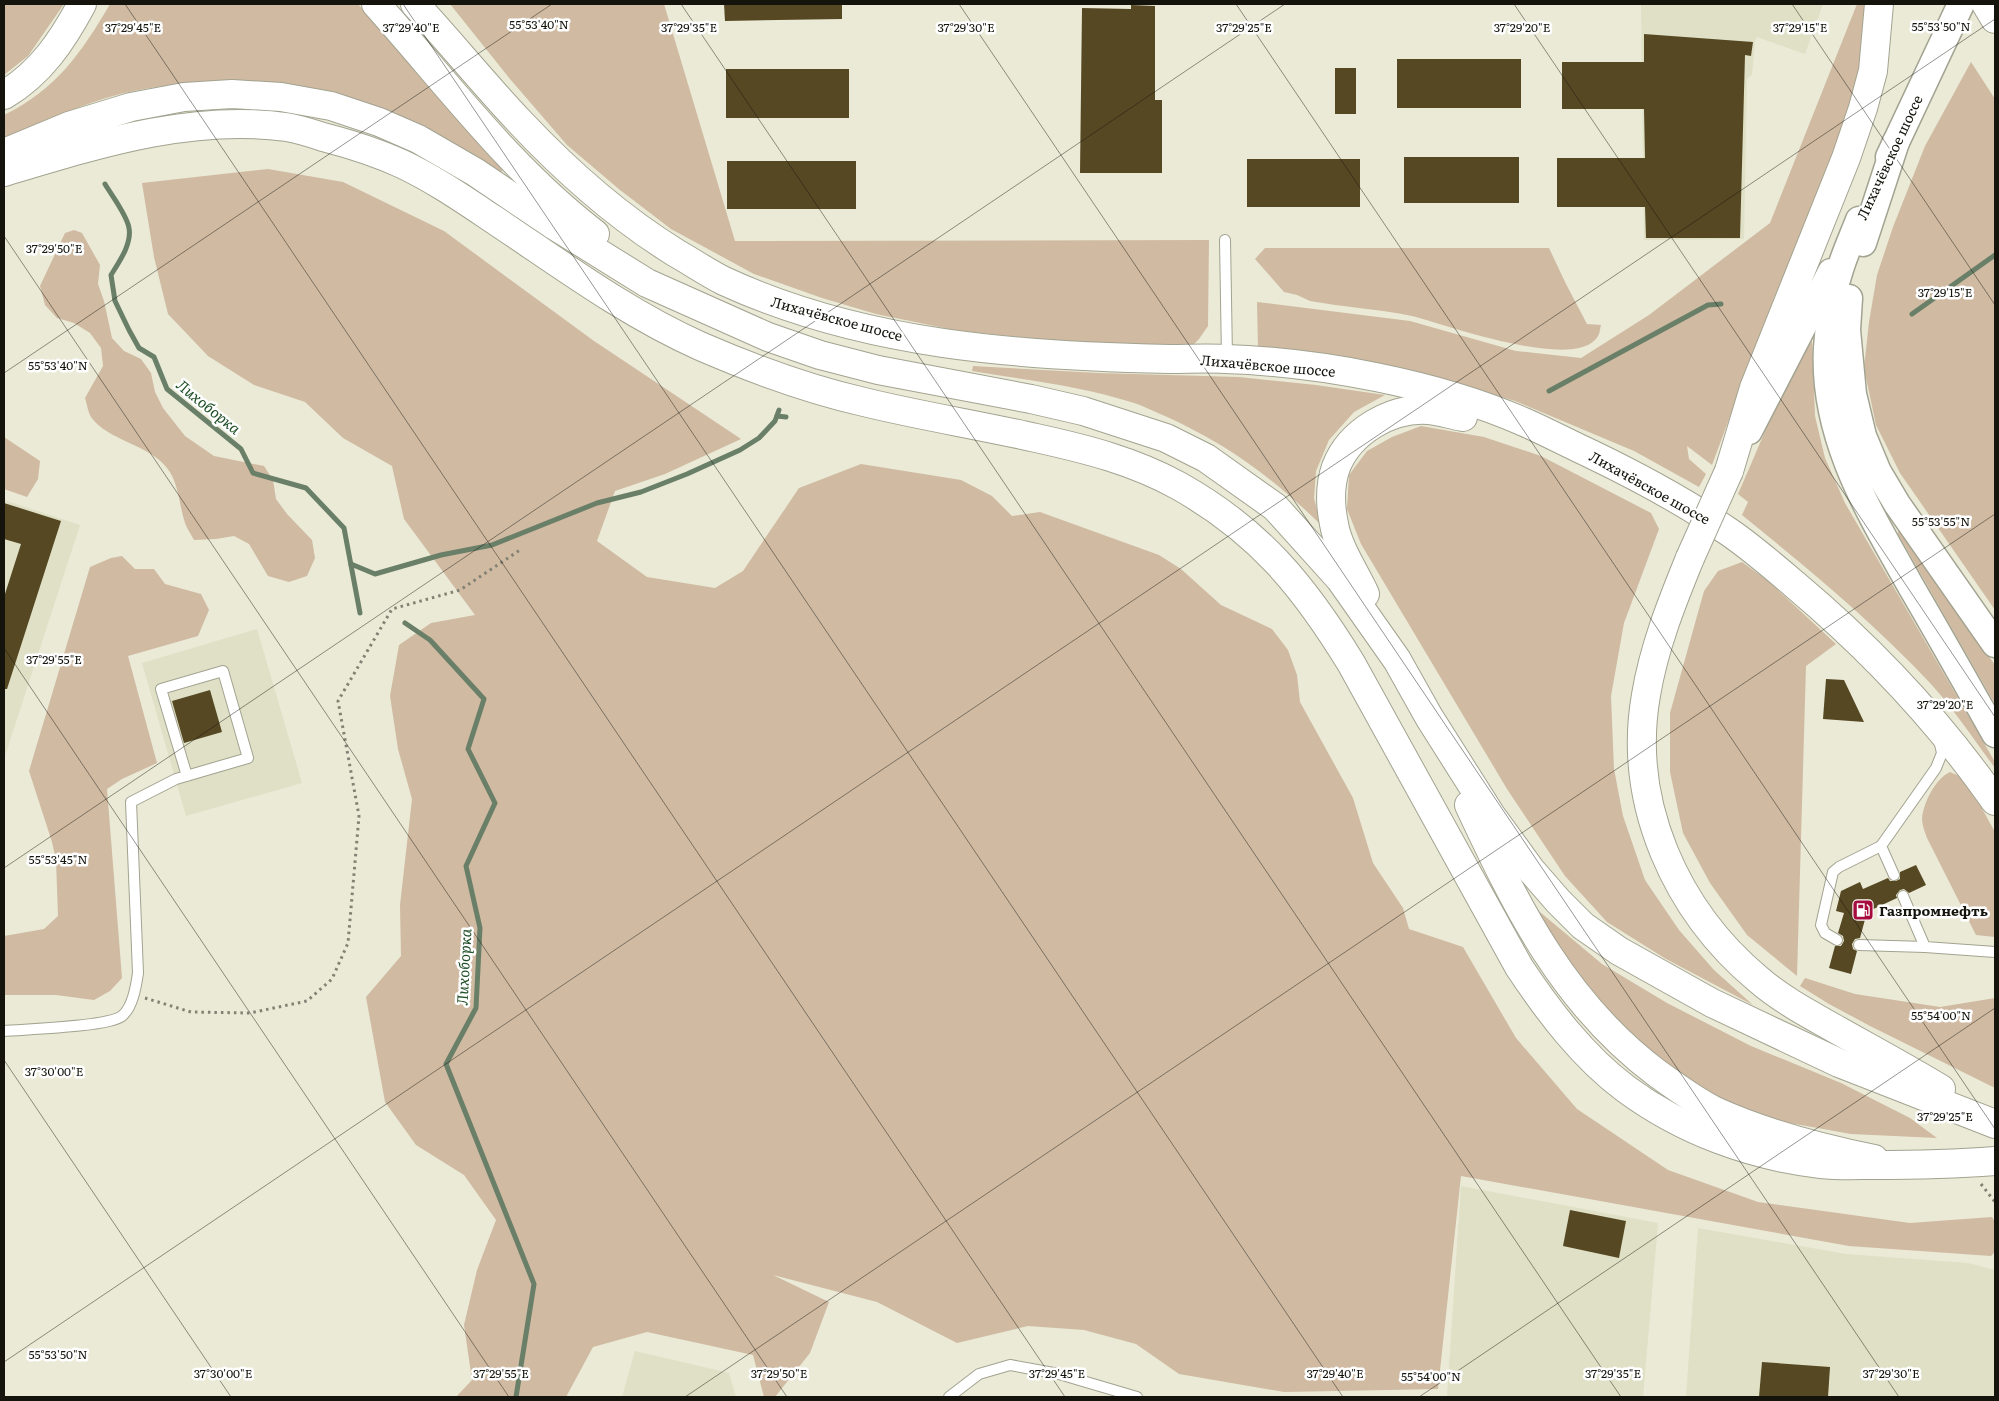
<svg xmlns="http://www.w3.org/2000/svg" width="1999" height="1401" viewBox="0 0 1999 1401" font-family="Literata,serif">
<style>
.built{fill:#dfe0c5}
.green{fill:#d0baa2}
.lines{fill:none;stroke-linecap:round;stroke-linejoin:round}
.stream{stroke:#697f68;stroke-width:5}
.building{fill:#564823}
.service-casing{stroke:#a3a391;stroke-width:12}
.tertiary-casing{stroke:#a3a391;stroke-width:29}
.secondary-casing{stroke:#a3a391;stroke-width:30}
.trunk-casing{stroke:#a3a391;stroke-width:30}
.motorway-casing{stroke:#a3a391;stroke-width:30}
.path{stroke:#818174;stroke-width:3;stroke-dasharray:2.5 4;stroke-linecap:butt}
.service{stroke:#fff;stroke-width:10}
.tertiary{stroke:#fff;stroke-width:26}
.secondary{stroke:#fff;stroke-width:28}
.trunk{stroke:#fff;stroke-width:28}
.motorway{stroke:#fff;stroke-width:28}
.secondary-bridge-casing{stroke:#a3a391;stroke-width:30;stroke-linecap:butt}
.secondary-bridge{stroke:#fff;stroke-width:28}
.ticks{fill:none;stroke:#14140d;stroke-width:1;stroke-opacity:0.45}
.labels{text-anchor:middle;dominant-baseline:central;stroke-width:5;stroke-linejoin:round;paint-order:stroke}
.street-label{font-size:14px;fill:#14140d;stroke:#fff}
.poi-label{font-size:14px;font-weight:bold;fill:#14140d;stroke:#fff;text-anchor:start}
.water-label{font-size:15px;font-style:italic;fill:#215128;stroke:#fff}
.ticks-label{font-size:12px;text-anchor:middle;fill:#14140d;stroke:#fff;stroke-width:5;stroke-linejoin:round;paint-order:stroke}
</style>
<rect width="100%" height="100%" fill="#eaead7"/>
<g class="built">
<polygon points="1641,4 1823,4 1805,54 1757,37 1755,42 1752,75 1747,78 1744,239 1644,240"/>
<polygon points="4,500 80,525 4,759"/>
<polygon points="257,629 302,783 186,816 142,663"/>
<polygon points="1461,1186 1658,1223 1643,1397 1447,1397"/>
<polygon points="1698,1228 1846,1254 1968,1263 1995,1270 1995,1397 1686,1397"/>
<polygon points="635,1351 729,1373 736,1397 622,1397"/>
</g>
<g class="green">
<polygon points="4,4 64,4 28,56 4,75"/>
<path d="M110 4H358L503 168 501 173C465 150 428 127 388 111 306 76 192 73 106 98 71 109 37 125 4 138V115C56 90 82 52 110 4Z"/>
<polygon points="450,4 664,4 735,241 1209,240 1208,326 1199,339 1192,346 1056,341 954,330 876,314 822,298 754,274 671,229 620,190 567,145 510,79"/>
<polygon points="1857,4 1865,4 1861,69 1853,102 1806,224 1774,298 1712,465 1687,446 1689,459 1706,474 1699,487 1634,451 1515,401 1427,375 1351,358 1258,348 1257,302 1410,321 1516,351 1581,358 1649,315 1770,223"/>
<polygon points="1971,62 1995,99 1995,610 1900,473 1876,425 1864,368 1869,322 1877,275 1893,227 1925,146"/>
<polygon points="268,169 343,182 444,231 594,341 741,439 665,474 615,491 597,541 647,577 715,588 743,571 799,488 861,464 961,480 992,496 1012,516 1040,512 1159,555 1181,569 1221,605 1272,629 1288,650 1297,675 1300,702 1353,798 1373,863 1403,908 1409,929 1463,947 1516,1038 1577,1109 1668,1170 1758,1202 1910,1223 1992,1217 1995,1222 1995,1252 1991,1256 1849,1246 1461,1176 1438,1389 1284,1392 1179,1374 1136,1344 1084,1330 1028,1326 957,1343 877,1302 773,1275 829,1302 810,1353 775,1397 764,1397 753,1355 647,1332 593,1347 566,1397 456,1397 472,1380 464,1325 477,1270 496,1220 464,1175 416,1145 385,1102 366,997 401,956 400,905 412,799 398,749 390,696 399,645 431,623 475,615 404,519 392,466 343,438 305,402 254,385 208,356 168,314 154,257 142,183"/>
<path d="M74 230 82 233 100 265 98 284 104 301 112 338 124 351 141 359 151 373 155 392 163 408 185 436 214 456 264 466 273 480 276 499 287 514 312 540 315 558 307 576 289 582 268 576 249 544 234 536 216 539 194 540C191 534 187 529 185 523 179 505 179 483 167 468 147 443 108 441 91 417 88 412 87 404 85 398L103 366 101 348 90 333 74 323 57 318 45 305 40 286 65 233Z"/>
<path d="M1265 248H1549L1566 284 1587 324 1601 325C1600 328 1600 333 1598 336 1577 373 1444 324 1412 316 1378 309 1343 307 1310 301L1297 295 1284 292 1255 259Z"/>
<path d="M1812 341 1815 416 1825 458 1845 503 1995 762V768C1974 740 1954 709 1930 683 1872 621 1807 568 1742 515L1748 502 1738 494C1761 443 1781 387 1812 341Z"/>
<path d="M973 366 1098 373 1239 377 1316 385 1385 395 1354 412 1329 440 1316 471 1314 498 1321 525C1272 477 1227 444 1165 416 1155 412 1144 406 1134 403 1082 386 1026 380 972 371Z"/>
<polygon points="1421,426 1484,437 1541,456 1651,513 1659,529 1624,623 1611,696 1614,769 1623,816 1645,880 1679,930 1714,970 1753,1005 1666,959 1607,922 1565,876 1507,789 1361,544 1347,509 1349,475 1367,451 1392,437"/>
<polygon points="4,437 40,461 38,479 27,497 4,489"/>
<polygon points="1898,528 1995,665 1995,704 1898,534"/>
<polygon points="122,556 135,569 154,569 165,584 201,594 209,610 198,636 128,656 157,763 122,779 107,789 122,978 110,991 94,1000 56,995 4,995 4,936 44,929 58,916 56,860 52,842 29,771 90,567 111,558"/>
<polygon points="1742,562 1768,581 1836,644 1806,666 1797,976 1747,935 1710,883 1683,833 1670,772 1670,713 1704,591 1718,571"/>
<path d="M1950 772 1959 776 1980 805 1995 832V937L1976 935 1927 838C1925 832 1922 825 1922 818 1924 802 1935 779 1950 772Z"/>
<polygon points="1528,902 1602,964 1667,1003 1751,1046 1841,1083 1910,1118 1937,1138 1851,1134 1784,1122 1719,1098 1674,1071 1631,1039 1567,962"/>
<polygon points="1805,978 1855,994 1940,1007 1995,998 1995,1088 1870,1026 1829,1004 1800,986"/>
</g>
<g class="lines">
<g class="stream">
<path d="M105 184C112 196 127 215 129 228 132 244 119 262 111 275L115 301 129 330 139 348 154 357 167 389 241 449 253 473 306 488 344 528 360 613"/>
<polyline points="1912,314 1995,255"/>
<polyline points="1549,391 1708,305 1721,304"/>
<polyline points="777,416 786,417"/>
<polyline points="351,564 375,574 441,555 492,545 597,503 641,492 687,474 740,450 759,438 775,421 779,410"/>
<polyline points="405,623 430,640 484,699 468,749 495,803 466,866 480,928 476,1008 446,1064 534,1284 516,1397"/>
</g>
</g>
<g class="building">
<polygon points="724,4 842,4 842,19 725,21"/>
<polygon points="1131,5 1155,6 1155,100 1162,100 1162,173 1080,173 1082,8 1131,9"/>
<polygon points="1644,34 1753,42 1751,56 1745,55 1740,238 1646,238 1645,207 1557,207 1557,158 1645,158 1644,109 1562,109 1562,62 1644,62"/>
<rect x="1397" y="59" width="124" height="49"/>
<rect x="1335" y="68" width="21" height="46"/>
<rect x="726" y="69" width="123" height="49"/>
<rect x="1404" y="157" width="115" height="46"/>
<rect x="1247" y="159" width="113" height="48"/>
<rect x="727" y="161" width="129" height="48"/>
<polygon points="4,503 61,521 7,689 4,689 4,597 21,544 4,539"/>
<polygon points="1826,679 1844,680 1864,722 1823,719"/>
<polygon points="210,690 222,732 184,743 172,701"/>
<polygon points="1916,865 1926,885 1909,893 1904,889 1900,890 1896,895 1897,898 1867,912 1860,938 1855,939 1852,944 1853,949 1857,951 1851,974 1829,968 1835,946 1841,946 1844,941 1843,936 1838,933 1844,913 1836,911 1841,891 1860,882 1863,889 1888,878 1890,881 1896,881 1900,879 1900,872"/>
<polygon points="1570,1210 1626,1221 1619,1258 1563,1246"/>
<polygon points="1762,1362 1830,1367 1828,1397 1759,1397"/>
</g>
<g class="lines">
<g class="service-casing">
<g id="service">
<polyline points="1225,240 1227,357"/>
<polyline points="1894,875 1881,846 1936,768 1942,753 1939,740"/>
<polyline points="1903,896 1925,947 1995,952"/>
<polyline points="1837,940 1825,933 1821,925 1833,872 1839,867 1881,846"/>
<polyline points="1859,945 1925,947"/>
<path d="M4 1031C26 1029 108 1027 122 1016 133 1007 136 986 138 973L131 802 176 779 248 758 223 671 161 689 187 776"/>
<polyline points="949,1397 979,1374 1010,1365 1059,1374 1137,1397"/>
</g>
</g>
<g class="tertiary-casing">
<g id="tertiary">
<polyline points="1889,157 1961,4"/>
<path d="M1859 220C1852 238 1844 255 1839 273 1831 297 1829 323 1827 348 1822 438 1871 515 1913 590 1941 638 1968 686 1995 734"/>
<polyline points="1863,243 1896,142"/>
<polyline points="1849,298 1847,330 1853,394 1863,436 1878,472 1897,504 1995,644"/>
<polyline points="1749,431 1831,272"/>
</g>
</g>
<g class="secondary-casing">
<g id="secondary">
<path d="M376 4C446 82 510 169 595 234"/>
<path d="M415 4C451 43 484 84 520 122 567 172 618 217 676 253 692 262 708 273 724 281 863 345 1019 356 1170 359 1188 359 1207 358 1225 359 1320 362 1437 384 1524 422 1547 432 1569 444 1591 454 1639 477 1685 502 1729 532 1751 547 1773 566 1794 584 1869 647 1939 721 1995 801"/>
<path d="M4 95C41 73 62 41 82 4"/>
<polyline points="4,153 69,126 131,107 184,97 232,94 281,97 331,106 379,122 418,139 475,172 552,224 647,283 768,337 820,355 878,370 1031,399 1083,411 1166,438 1206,458 1275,507 1340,579 1397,660 1429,717 1491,815 1531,870 1558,901 1583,926 1619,951 1712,1003 1839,1063 1995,1124"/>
<polyline points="1729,471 1754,388 1846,158 1863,108 1873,71 1879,4"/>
<path d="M1690 558C1672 602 1654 647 1646 695 1627 803 1676 911 1759 980 1781 999 1807 1013 1832 1027 1869 1048 1905 1067 1941 1089"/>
<path d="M1365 594C1355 572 1338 548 1334 524 1330 505 1330 484 1336 467 1350 431 1392 407 1429 410 1440 411 1452 415 1463 417"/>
<path d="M1469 805C1517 908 1564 1004 1658 1074 1676 1087 1695 1101 1715 1111 1766 1134 1819 1148 1874 1159"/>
</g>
</g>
<g class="trunk-casing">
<path id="trunk" d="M4 172C95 145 190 114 286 127 299 129 311 133 323 137 350 144 376 152 402 164 434 179 463 199 493 219 559 263 626 313 700 346 753 369 807 389 864 402 921 416 979 425 1036 438 1086 449 1134 461 1179 486 1259 531 1304 586 1351 663L1519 967C1549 1012 1583 1057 1626 1089 1683 1131 1751 1156 1821 1164 1839 1166 1857 1165 1874 1165 1915 1165 1955 1164 1995 1161"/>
</g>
<g class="motorway-casing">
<polyline id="motorway" points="1986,4 1995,19"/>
</g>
<g class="path">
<polyline points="145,998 191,1012 250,1013 307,1001 332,979 348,943 359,816 338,701 392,609 460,590 520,550"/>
<polyline points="1981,1184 1995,1202"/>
</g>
<use href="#service" class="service"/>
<use href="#tertiary" class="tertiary"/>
<use href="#secondary" class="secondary"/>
<use href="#trunk" class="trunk"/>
<use href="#motorway" class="motorway"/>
<g class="secondary-bridge-casing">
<polyline id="secondary-bridge" points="1690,558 1729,471"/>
</g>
<use href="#secondary-bridge" class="secondary-bridge"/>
</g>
<path class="ticks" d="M125 4 1065 1397M403 4 1343 1397M681 4 1621 1397M959 4 1899 1397M1236 4 1995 1129M1514 4 1995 717M1792 4 1995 305M4 236 787 1397M4 373 552 4M4 648 509 1397M4 868 1285 4M4 1060 231 1397M4 1362 1995 19M685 1397 1995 514M1419 1397 1995 1008"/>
<defs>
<g id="fuel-square" transform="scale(1.125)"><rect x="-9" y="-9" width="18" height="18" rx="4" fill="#a50b3d" stroke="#fff"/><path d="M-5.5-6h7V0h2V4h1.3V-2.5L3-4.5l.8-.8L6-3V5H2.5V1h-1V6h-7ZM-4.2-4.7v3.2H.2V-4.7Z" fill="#fff"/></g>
</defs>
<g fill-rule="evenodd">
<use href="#fuel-square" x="1863" y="910"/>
</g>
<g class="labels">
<g class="street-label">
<text transform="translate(1889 157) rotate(-65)">Лихачёвское шоссе</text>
<text transform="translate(837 318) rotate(15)">Лихачёвское шоссе</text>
<text transform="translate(1268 365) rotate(5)">Лихачёвское шоссе</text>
<text transform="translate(1650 487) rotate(29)">Лихачёвское шоссе</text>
</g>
<g class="poi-label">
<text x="1879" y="910">Газпромнефть</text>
</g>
<g class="water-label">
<text transform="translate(209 406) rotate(39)">Лихоборка</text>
<text transform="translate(463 967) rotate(-87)">Лихоборка</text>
</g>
</g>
<g class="ticks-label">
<text x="539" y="29">55°53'40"N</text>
<text x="1941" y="31">55°53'50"N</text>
<text x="411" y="32">37°29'40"E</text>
<text x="966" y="32">37°29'30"E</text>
<text x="1800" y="32">37°29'15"E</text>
<text x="133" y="32">37°29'45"E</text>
<text x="689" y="32">37°29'35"E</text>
<text x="1244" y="32">37°29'25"E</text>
<text x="1522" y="32">37°29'20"E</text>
<text x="54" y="253">37°29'50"E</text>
<text x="1945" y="297">37°29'15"E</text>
<text x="58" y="370">55°53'40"N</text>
<text x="1941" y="526">55°53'55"N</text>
<text x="54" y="664">37°29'55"E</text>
<text x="1945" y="709">37°29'20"E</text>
<text x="58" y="864">55°53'45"N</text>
<text x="1941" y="1020">55°54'00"N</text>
<text x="54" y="1076">37°30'00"E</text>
<text x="1945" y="1121">37°29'25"E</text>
<text x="58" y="1359">55°53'50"N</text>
<text x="223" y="1378">37°30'00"E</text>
<text x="501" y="1378">37°29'55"E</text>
<text x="779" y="1378">37°29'50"E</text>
<text x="1057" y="1378">37°29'45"E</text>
<text x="1335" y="1378">37°29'40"E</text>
<text x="1613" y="1378">37°29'35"E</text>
<text x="1891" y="1378">37°29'30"E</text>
<text x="1431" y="1381">55°54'00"N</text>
</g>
<rect width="1999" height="1401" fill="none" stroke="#14140d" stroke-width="10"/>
</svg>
